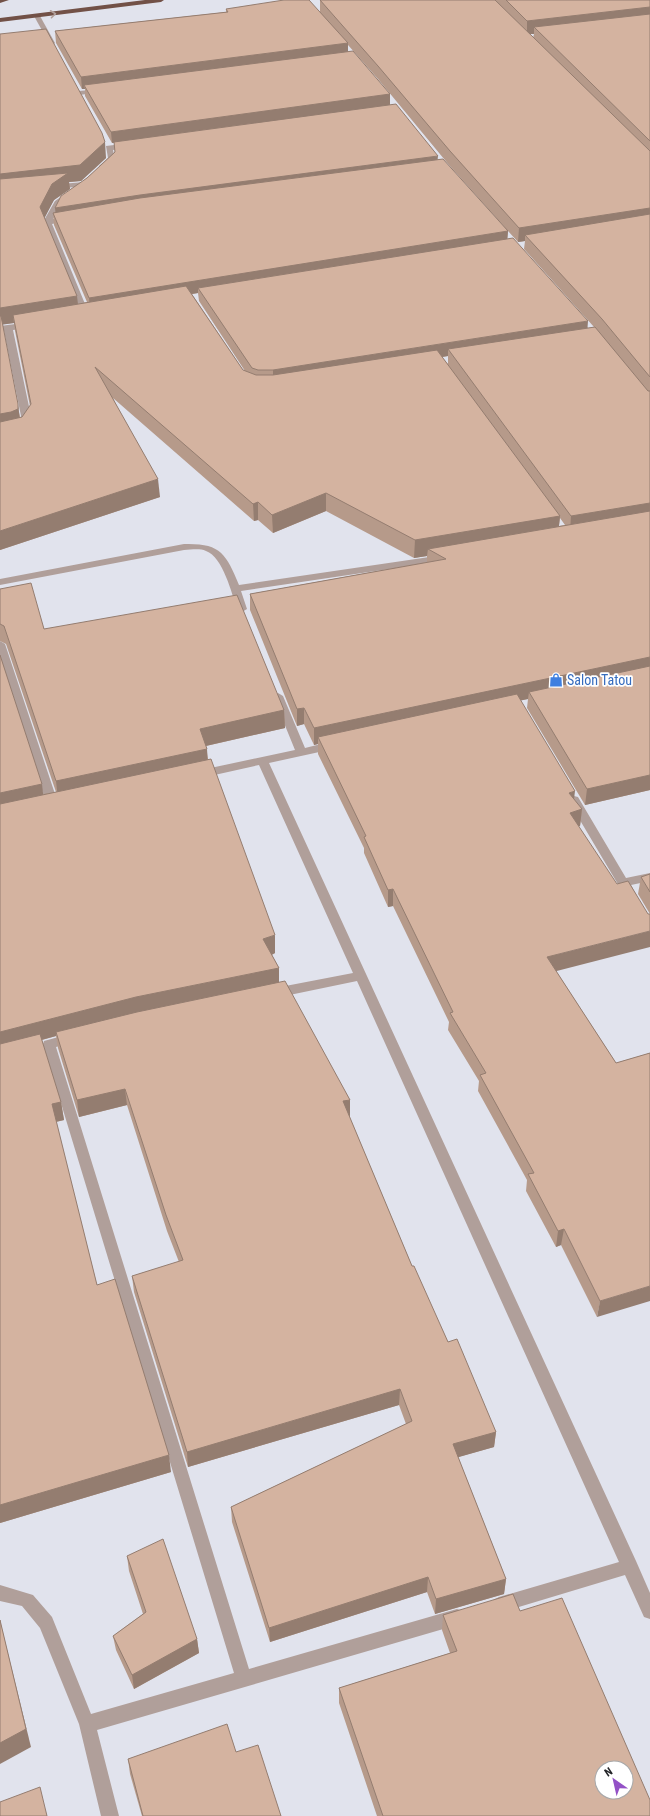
<svg xmlns="http://www.w3.org/2000/svg" width="650" height="1816" viewBox="0 0 650 1816" font-family="'Roboto Condensed',sans-serif">
<style>
.lines{fill:none;stroke-linecap:round;stroke-linejoin:round}
.minor{fill:#b09f9a;fill-rule:evenodd}
.highway{fill:#725147;fill-rule:evenodd}
.wall{fill:#b69a8a;fill-rule:evenodd}
.shaded-wall{fill:#947d70}
.building{fill:#d4b3a0;stroke:#947d70;fill-rule:evenodd}
.oneway{stroke:#b19f9a}
.labels{text-anchor:middle;dominant-baseline:central;stroke-width:3.5;stroke-linejoin:round;paint-order:stroke}
.shop-label{font-size:14px;fill:#366cbe;stroke:#fff;text-anchor:start}
</style>
<rect width="100%" height="100%" fill="#e1e3ed"/>
<g class="lines">
<g class="minor">
<polygon points="35,15 40,16 55,43 54,44 49,43 34,16"/>
<polygon points="101,89 103,90 103,92 79,95 75,93 79,91"/>
<polygon points="130,143 133,143 133,147 113,150 115,160 105,170 99,170 99,166 108,158 106,146"/>
<polygon points="84,182 87,182 87,186 61,204 53,219 72,216 72,220 52,224 90,316 86,319 82,316 43,222 55,201 75,187 53,189 50,189 50,185"/>
<path d="M31 322 35 325 34 327 13 330 32 421C27 436 14 436 0 439V433L14 431 21 427 22 421 4 331 0 332V326Z"/>
<path d="M184 544C220 543 226 553 239 585L443 555 448 558 443 561 241 591 247 609 242 612 237 609C232 594 223 557 206 551 199 548 191 550 184 550L0 585V579Z"/>
<polygon points="0,641 5,644 59,806 57,809 49,809 47,806 0,660"/>
<polygon points="278,693 283,696 305,748 333,741 339,745 333,749 269,763 636,1561 650,1593 650,1619 644,1617 625,1575 499,1613 493,1610 491,1605 493,1600 499,1597 619,1562 357,981 275,998 271,996 269,993 271,990 275,988 353,973 259,765 201,778 195,774 201,770 295,750 273,696"/>
<polygon points="574,796 578,797 626,878 650,873 650,881 631,885 637,896 635,899 627,899 619,886 568,800"/>
<polygon points="73,1033 78,1035 79,1038 78,1041 56,1047 249,1669 457,1609 463,1611 465,1617 463,1623 457,1625 97,1730 119,1816 101,1816 79,1724 40,1628 22,1606 0,1601 0,1585 33,1595 52,1617 91,1714 234,1673 43,1044 44,1041"/>
</g>
<g class="highway">
<polygon points="0,0 9,0 0,3"/>
<polygon points="145,0 164,0 161,2 0,22 0,18"/>
</g>
</g>
<g class="wall">
<path d="M320 0H650V790L585 805 527 708 528 699 520 700 574 799 582 809 580 826H579L556 971 616 1063 650 1053 597 1317 561 1245 556 1247 526 1191 527 1180 478 1091 479 1081 448 1030 449 1022 393 906 388 907 364 853V848L318 754V744L314 745 304 724 297 726 250 610V594L427 562V556L414 558 326 511 273 533 258 520 254 521 113 398 160 497 0 550V34L106 158 81 181 69 182 70 189 54 200 44 217 78 304 87 302 54 225 53 213 55 212 87 178 115 153 114 143H112L85 96V89H82L56 43 55 31 226 12V9L320 12ZM530 34H534L533 38ZM348 45 378 79 449 165 507 230 437 160 390 105V94L348 52ZM508 231 518 242 525 241 524 249 594 327 588 328 507 239ZM198 293 199 301 245 371 243 370 192 294ZM14 323 15 331 30 406 22 417H20L2 324ZM448 356V364L442 357ZM560 518 565 525 559 526Z"/>
<polygon points="0,589 44,629 284,710 285,728 206,746 208,759 275,953 272,955 279,968 279,982 350,1100 350,1116 349,1116 412,1266 448,1342 496,1432 494,1447 458,1457 506,1579 504,1594 435,1614 427,1592 270,1642 232,1522 231,1507 406,1424 399,1405 188,1467 134,1292 132,1276 179,1262 167,1231 127,1105 79,1117 58,1048 56,1036 42,1040 61,1102 64,1120 56,1122 97,1285 171,1472 0,1523 0,655 43,794 56,792 6,644 0,641"/>
<polygon points="650,874 650,914 638,894 641,877"/>
<polygon points="127,1556 197,1639 199,1653 134,1689 116,1650 113,1636 143,1614 129,1571"/>
<polygon points="520,1611 650,1816 377,1816 339,1703 339,1688 450,1653 442,1630 443,1615"/>
<polygon points="236,1752 281,1816 142,1816 130,1774 128,1759"/>
</g>
<g class="shaded-wall">
<polygon points="650,7 650,20 534,27 534,34 527,34 527,21"/>
<polygon points="348,43 348,56 84,85 85,89 82,89 81,77"/>
<polygon points="390,94 390,106 112,143 111,132"/>
<polygon points="105,142 106,158 81,181 69,182 70,189 54,200 42,223 0,190 0,174"/>
<polygon points="438,156 437,165 56,217 55,208 140,195"/>
<polygon points="650,208 650,222 525,235 525,241 518,242 519,228"/>
<polygon points="508,231 507,244 198,288 198,293 90,310 89,298"/>
<polygon points="77,296 79,313 13,315 14,323 0,325 0,308"/>
<polygon points="588,321 587,334 448,349 448,356 273,384 273,370"/>
<polygon points="18,404 20,421 0,432 0,414"/>
<polygon points="158,479 160,497 0,550 0,531"/>
<polygon points="326,493 326,511 273,533 272,515"/>
<polygon points="258,502 258,520 254,521 253,504"/>
<polygon points="650,503 650,517 570,531 571,516"/>
<polygon points="560,516 558,534 428,549 427,556 414,558 415,540"/>
<polygon points="650,657 650,670 529,692 528,699 321,743 318,737 318,744 314,745 314,728"/>
<polygon points="304,708 304,724 297,726 297,709"/>
<polygon points="284,710 285,728 201,747 200,729"/>
<polygon points="207,749 208,767 58,799 56,781"/>
<polygon points="650,775 650,790 585,805 587,789"/>
<polygon points="42,784 44,802 0,811 0,793"/>
<polygon points="575,791 573,808 569,793"/>
<polygon points="582,809 580,826 568,830 570,813"/>
<polygon points="393,889 393,906 388,907 388,890"/>
<polygon points="650,931 650,947 545,974 547,957"/>
<polygon points="275,935 275,953 264,958 263,939"/>
<polygon points="279,968 279,987 56,1032 56,1036 0,1051 0,1032 136,997"/>
<polygon points="125,1089 127,1105 79,1117 77,1100"/>
<polygon points="350,1100 350,1116 343,1117 343,1101"/>
<polygon points="61,1102 64,1120 55,1122 52,1104"/>
<polygon points="564,1229 561,1245 556,1247 558,1231"/>
<polygon points="650,1286 650,1301 597,1317 600,1301"/>
<polygon points="400,1389 399,1405 188,1467 187,1452"/>
<polygon points="496,1432 494,1447 452,1459 453,1444"/>
<polygon points="169,1455 171,1472 0,1523 0,1505"/>
<polygon points="428,1577 427,1592 270,1642 269,1628"/>
<polygon points="506,1579 504,1594 435,1614 436,1599"/>
<polygon points="0,1621 31,1747 0,1764"/>
<polygon points="197,1639 199,1653 134,1689 132,1675"/>
</g>
<g class="building">
<polygon points="284,0 309,0 348,43 81,77 55,31 228,12 226,9"/>
<polygon points="320,0 495,0 650,151 650,208 519,228 450,151 378,66"/>
<polygon points="506,0 650,0 650,7 527,21"/>
<polygon points="650,14 650,141 534,27"/>
<polygon points="46,29 102,133 105,142 80,165 0,174 0,34"/>
<polygon points="353,51 390,94 111,132 84,85"/>
<polygon points="396,104 438,156 140,195 55,208 61,196 87,178 115,152 114,142"/>
<polygon points="443,159 508,231 89,298 53,213 140,198"/>
<polygon points="68,173 52,184 40,207 77,296 0,308 0,179"/>
<polygon points="650,214 650,377 602,319 525,235"/>
<polygon points="513,238 588,321 273,370 258,370 252,368 198,288"/>
<polygon points="186,286 243,370 256,375 273,375 437,350 560,516 415,540 326,493 272,515 258,502 253,504 95,367 158,479 0,531 0,422 22,417 31,404 13,315"/>
<polygon points="0,316 1,316 18,404 18,409 11,412 0,414"/>
<polygon points="595,327 648,391 650,391 650,503 571,516 448,349"/>
<polygon points="650,511 650,657 314,728 304,708 297,709 250,594 446,559 428,549"/>
<polygon points="31,583 44,629 237,595 284,710 200,729 207,749 56,781 4,626 0,624 0,589"/>
<polygon points="0,655 42,784 0,793"/>
<polygon points="650,666 650,775 587,789 529,692"/>
<polygon points="517,694 575,791 569,793 582,809 570,813 617,884 628,881 648,914 650,914 650,931 547,957 616,1063 650,1053 650,1286 600,1301 564,1229 558,1231 528,1174 534,1173 480,1075 486,1073 450,1013 453,1012 393,889 388,890 364,837 366,836 318,737"/>
<polygon points="211,759 275,935 263,939 279,968 136,997 0,1032 0,804"/>
<polygon points="650,874 650,892 641,877"/>
<polygon points="285,981 350,1100 343,1101 412,1266 414,1266 448,1342 457,1339 496,1432 453,1444 506,1579 436,1599 428,1577 269,1628 231,1507 412,1421 400,1389 187,1452 132,1276 183,1260 166,1215 125,1089 77,1100 56,1032 137,1012"/>
<polygon points="40,1034 61,1102 52,1104 97,1285 115,1279 169,1455 0,1505 0,1044"/>
<polygon points="163,1539 197,1639 132,1675 113,1636 146,1612 127,1556"/>
<path d="M513 1594 520 1611 562 1598 650 1800V1816H383L339 1688 457 1651 443 1615ZM602 1768H626V1792H602Z"/>
<polygon points="0,1620 26,1729 0,1743"/>
<polygon points="227,1724 236,1752 258,1745 281,1816 143,1816 128,1759"/>
<polygon points="40,1787 47,1816 0,1816 0,1802"/>
</g>
<defs><path id="oneway-chevron" d="M-2-3.5L2.5 0L-2 3.5" fill="none" stroke-width="1.6" stroke-linecap="round" stroke-linejoin="round"/></defs>
<use class="oneway" href="#oneway-chevron" transform="translate(53 14) rotate(-7)"/>
<defs>
<g id="shop-bare" transform="scale(1.08)"><path d="M-5-2.5h2.3a2.7 3.5 0 0 1 5.4 0H5L5.5 6h-11ZM-1.5-2.5h3a1.5 2.3 0 0 0-3 0Z" fill="#3f7fe0" stroke="#fff" stroke-width="2.5" paint-order="stroke"/></g>
</defs>
<g fill-rule="evenodd">
<use href="#shop-bare" x="556" y="680"/>
</g>
<g class="labels">
<g class="shop-label">
<text x="567" y="680">Salon Tatou</text>
</g>
</g>
<g transform="translate(614 1780) rotate(326)"><circle r="19" fill="#ffffff" stroke="#a7a8a9"/>
<path d="M0-3L7 15L0 10L-7 15Z" fill="#9351c6"/>
<text y="-6" font-size="11" font-weight="bold" text-anchor="middle" fill="#242529">N</text>
</g>
</svg>
